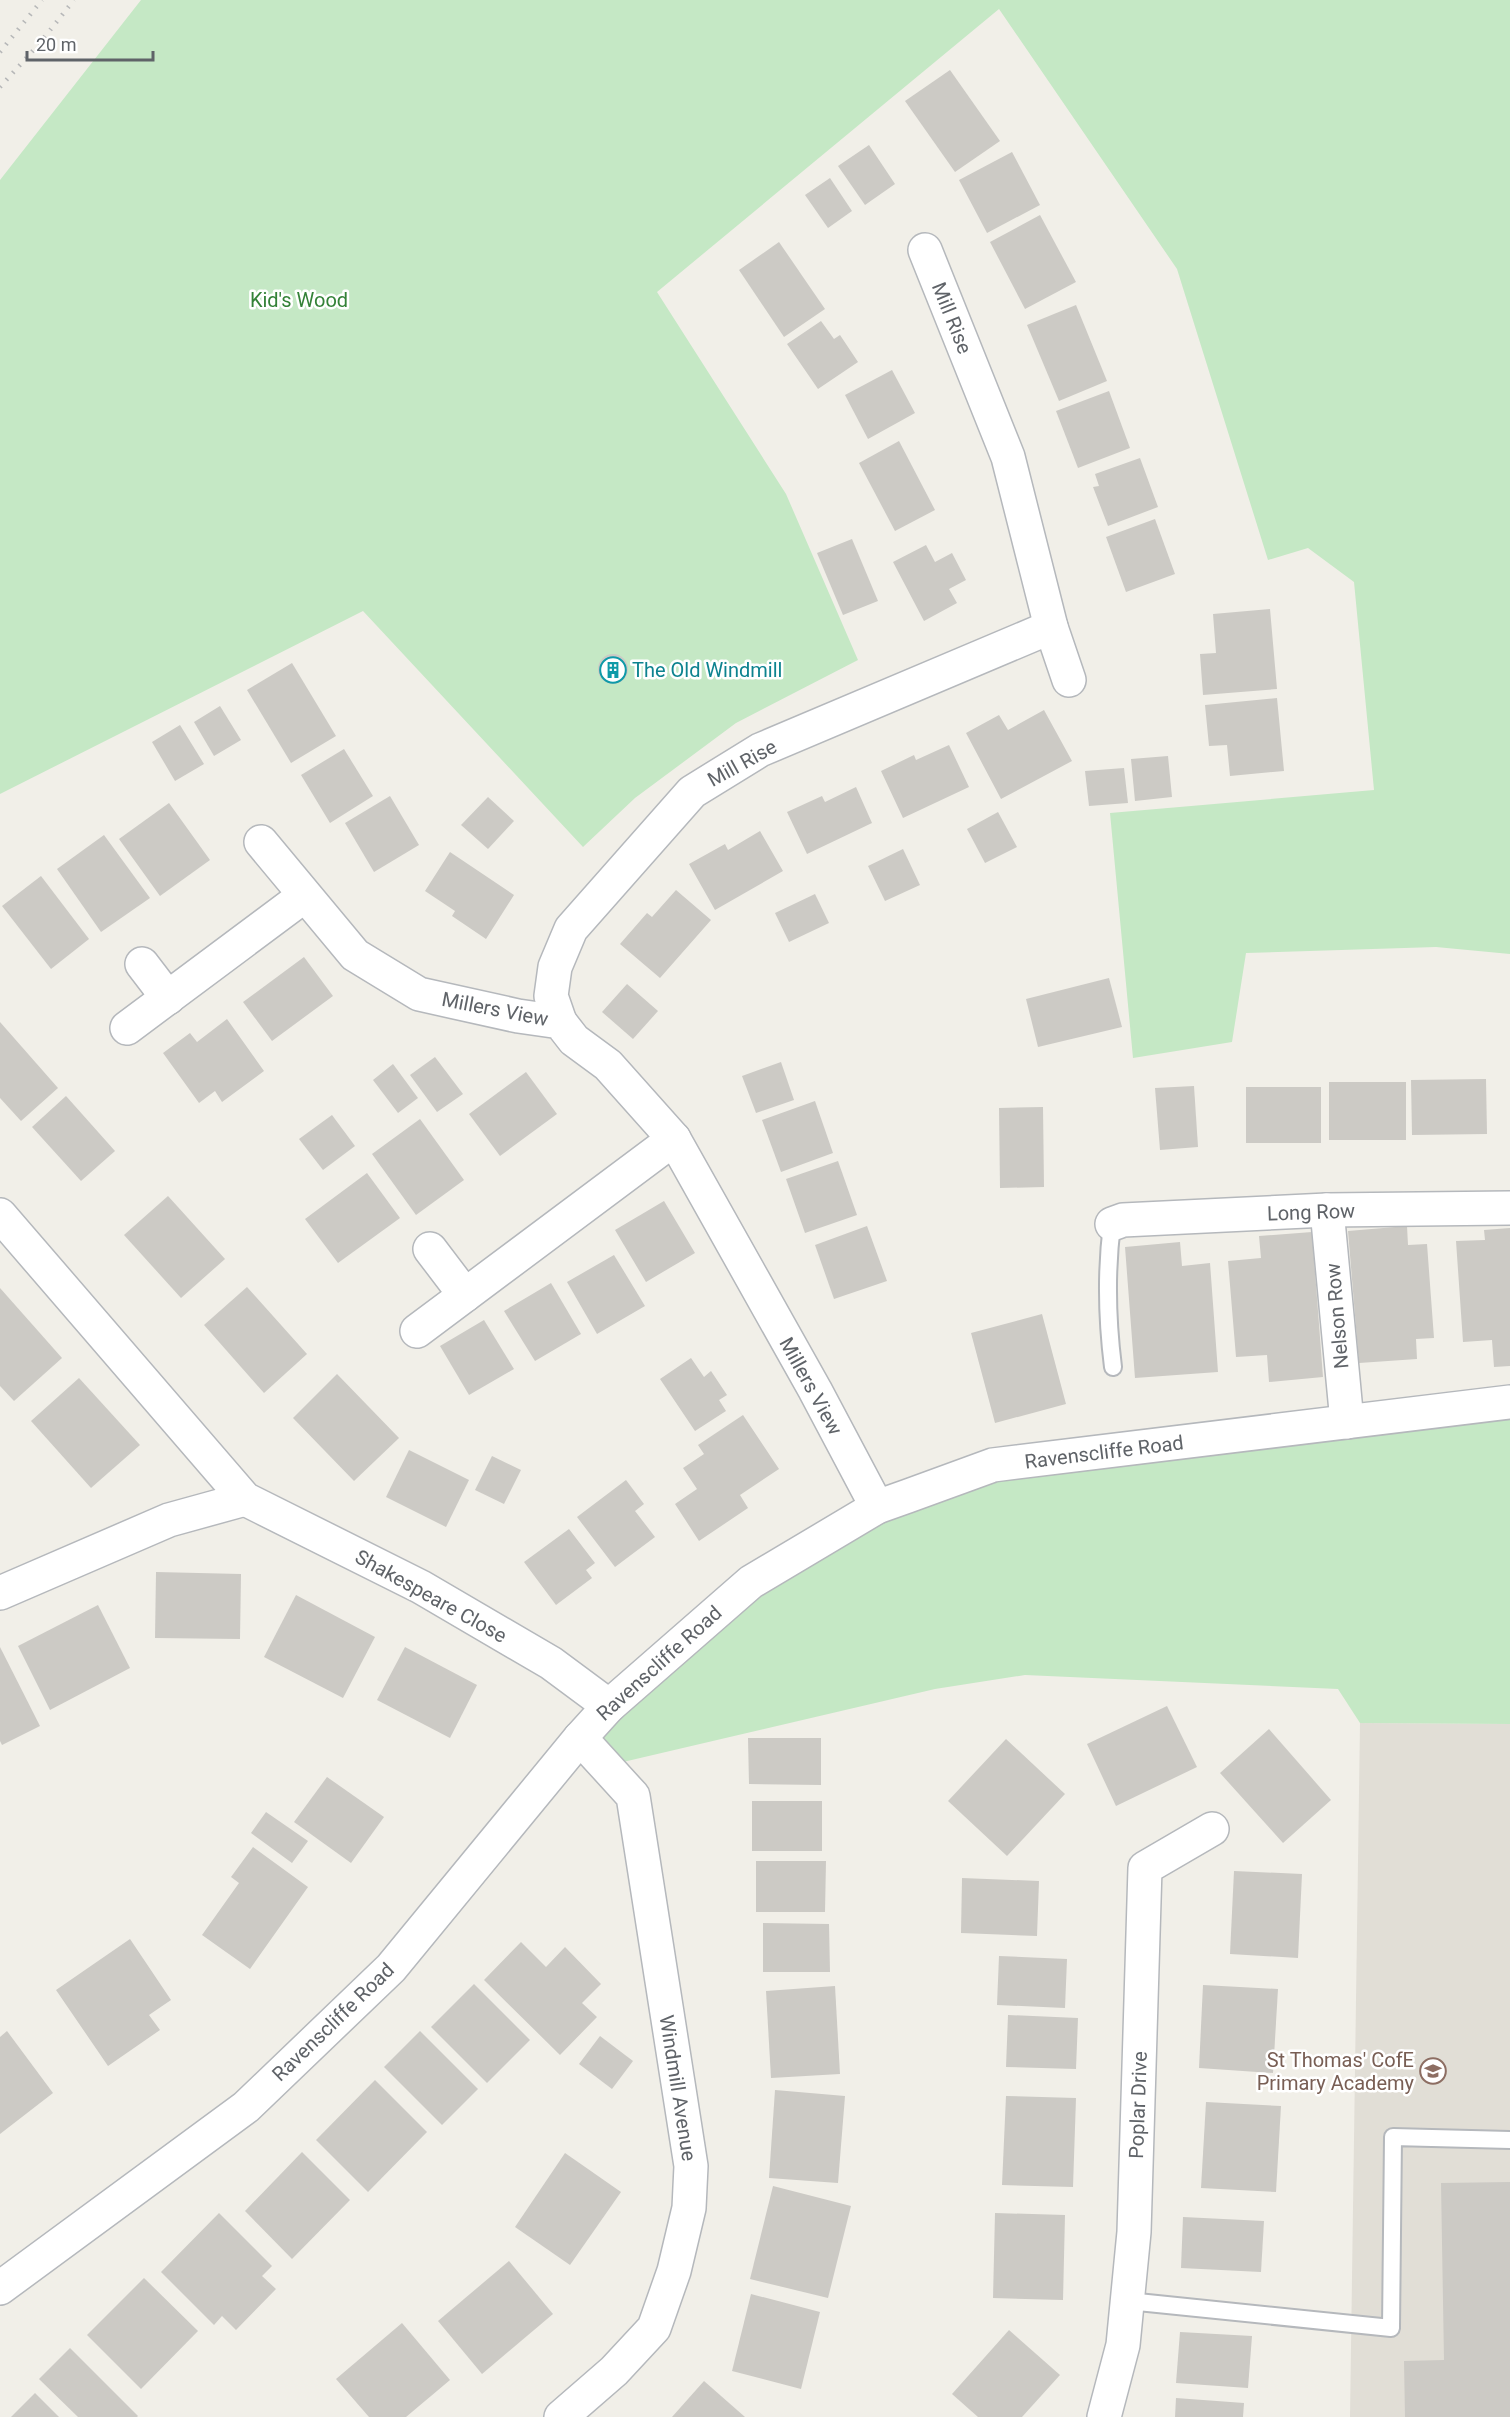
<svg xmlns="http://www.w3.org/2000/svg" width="1510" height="2417" viewBox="0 0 1510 2417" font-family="Roboto,sans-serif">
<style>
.education{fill:#e1ded6}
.green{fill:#c5e8c5}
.building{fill:#cccac5}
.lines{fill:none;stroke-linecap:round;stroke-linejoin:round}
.service-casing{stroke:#b5b8bc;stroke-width:20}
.minor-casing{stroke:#b5b8bc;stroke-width:36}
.tertiary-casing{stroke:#b5b8bc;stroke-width:36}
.service{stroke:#fff;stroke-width:16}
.minor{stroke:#fff;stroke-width:33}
.tertiary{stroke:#fff;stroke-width:33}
.rail{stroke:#b6b7b8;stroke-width:4.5;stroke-dasharray:1.5 8;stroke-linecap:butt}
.labels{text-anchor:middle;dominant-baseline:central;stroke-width:5;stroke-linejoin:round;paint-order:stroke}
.park-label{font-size:20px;fill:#348238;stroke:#fff}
.street-label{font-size:20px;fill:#5f6368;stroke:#fff}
.culture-label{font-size:20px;fill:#0d838f;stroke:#fff;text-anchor:start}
.education-label{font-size:20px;fill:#785e54;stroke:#fff;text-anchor:end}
</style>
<rect width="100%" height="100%" fill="#f1efe8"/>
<polygon class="education" points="1360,1723 1510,1724 1510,2417 1350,2417"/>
<g class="green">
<polygon points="141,0 1510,0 1510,954 1436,947 1246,953 1232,1042 1133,1058 1110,813 1374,790 1354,582 1308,548 1268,560 1177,269 999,9 657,292 786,494 858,660 736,723 635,798 583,847 363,611 0,794 0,180"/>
<polygon points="1510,1398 1510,1724 1360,1723 1338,1689 1025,1675 935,1689 606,1766 580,1738 751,1582 993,1465"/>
</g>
<g class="building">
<polygon points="950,70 1000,141 955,172 905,101"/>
<polygon points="869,145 895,184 865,205 838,166"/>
<polygon points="1012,152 1040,205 987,233 959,180"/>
<polygon points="830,178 852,211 828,228 805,195"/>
<polygon points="1040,215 1076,282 1025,309 990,242"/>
<polygon points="779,242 825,309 784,337 739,270"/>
<polygon points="1076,305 1107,381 1059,401 1027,325"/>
<polygon points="821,321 834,339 840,335 858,362 818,389 787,344"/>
<polygon points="892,370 915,413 868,439 845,395"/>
<polygon points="1109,391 1130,448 1078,468 1056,411"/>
<polygon points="899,441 935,510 895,531 859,463"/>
<polygon points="1140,458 1158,507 1108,526 1093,487 1099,486 1095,474"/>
<polygon points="1155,519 1175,574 1126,592 1106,537"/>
<polygon points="852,539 878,601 843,615 817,553"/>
<polygon points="926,545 935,562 952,553 966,580 949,589 957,603 924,621 893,562"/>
<polygon points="1270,609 1277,689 1203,695 1200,654 1216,653 1213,614"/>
<circle cx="613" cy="669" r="15"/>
<polygon points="292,663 336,736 291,763 247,690"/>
<polygon points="1277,698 1284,771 1230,776 1227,745 1209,746 1205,705"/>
<polygon points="220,706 241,740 214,756 194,722"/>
<polygon points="1044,710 1072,761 1001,799 966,733 999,715 1008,730"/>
<polygon points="180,725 204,764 175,781 152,742"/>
<polygon points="949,745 969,787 903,818 881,771 914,755 916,760"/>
<polygon points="344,749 373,796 330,823 301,775"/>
<polygon points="1168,756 1172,797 1135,801 1131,759"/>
<polygon points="1124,768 1128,803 1089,806 1085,771"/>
<polygon points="856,787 872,823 807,854 787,812 822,796 825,802"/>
<polygon points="390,796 419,845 374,872 345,823"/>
<polygon points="488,797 514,821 488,849 461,825"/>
<polygon points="169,803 210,860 160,896 119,839"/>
<polygon points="998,812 1017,847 985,863 967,829"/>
<polygon points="760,831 783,871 715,910 689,864 725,844 728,850"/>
<polygon points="104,835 150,898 101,932 57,869"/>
<polygon points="903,849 920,885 885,901 868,866"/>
<polygon points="450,852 514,895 486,939 452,916 455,911 425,891"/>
<polygon points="41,876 89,939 51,969 2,906"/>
<polygon points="676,890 711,920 660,978 620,944 647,913 652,917"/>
<polygon points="815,894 829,923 789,942 775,913"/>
<polygon points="304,957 333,996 272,1041 243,1002"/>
<polygon points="1109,978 1122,1027 1038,1047 1026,999"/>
<polygon points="627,984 658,1011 633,1039 602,1012"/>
<polygon points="227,1019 264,1071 222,1102 215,1091 199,1103 163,1053 190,1033 197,1042"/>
<polygon points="0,1022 58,1088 21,1121 0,1098"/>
<polygon points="435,1057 463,1094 437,1112 410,1075"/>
<polygon points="781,1062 794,1100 756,1113 742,1076"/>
<polygon points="393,1064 418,1098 398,1113 373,1080"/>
<polygon points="526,1072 557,1114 500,1156 469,1114"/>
<polygon points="1486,1079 1487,1134 1412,1135 1411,1080"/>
<rect x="1329" y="1082" width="77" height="58"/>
<polygon points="1194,1086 1198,1147 1160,1150 1155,1088"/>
<rect x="1246" y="1087" width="75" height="56"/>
<polygon points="66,1096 115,1151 81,1181 32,1127"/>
<polygon points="815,1101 833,1153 781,1172 762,1120"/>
<polygon points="1043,1107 1044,1187 1000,1188 999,1108"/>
<polygon points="332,1115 355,1146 323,1170 299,1139"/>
<polygon points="420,1119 464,1180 416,1215 372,1154"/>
<polygon points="838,1161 857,1215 805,1233 786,1179"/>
<polygon points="367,1173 400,1218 338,1263 305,1219"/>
<polygon points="168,1196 225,1259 181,1298 124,1235"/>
<polygon points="664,1201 695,1253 646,1282 615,1230"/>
<polygon points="867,1226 887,1281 834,1299 815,1245"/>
<polygon points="1407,1226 1408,1245 1427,1244 1434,1338 1416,1339 1417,1359 1359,1363 1348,1231"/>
<polygon points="1510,1228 1510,1366 1494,1367 1492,1340 1463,1342 1456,1241 1485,1240 1484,1230"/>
<polygon points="1312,1232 1323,1377 1269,1382 1267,1355 1236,1357 1228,1261 1261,1258 1259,1236"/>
<polygon points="1180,1242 1182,1266 1210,1263 1218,1372 1135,1378 1125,1247"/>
<polygon points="614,1255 645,1306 597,1334 567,1282"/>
<polygon points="551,1283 581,1334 535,1361 504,1311"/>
<polygon points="247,1287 307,1354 264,1393 204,1325"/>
<polygon points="0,1288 62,1358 14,1401 0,1386"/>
<polygon points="1042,1314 1066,1404 995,1423 971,1333"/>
<polygon points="484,1320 514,1369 469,1395 440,1346"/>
<polygon points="691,1358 704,1377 711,1371 727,1395 719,1400 726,1411 695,1431 660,1379"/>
<polygon points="337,1374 399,1438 354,1481 293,1418"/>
<polygon points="79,1378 140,1445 91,1488 31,1421"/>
<polygon points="743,1415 779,1469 740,1495 748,1508 699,1541 675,1504 697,1489 683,1468 704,1454 698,1445"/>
<polygon points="409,1450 469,1480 446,1527 386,1497"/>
<polygon points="492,1456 521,1470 504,1504 475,1490"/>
<polygon points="626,1480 644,1504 635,1511 655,1537 615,1567 577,1517"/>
<polygon points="569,1529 595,1563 586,1570 592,1578 556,1605 524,1562"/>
<polygon points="156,1572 241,1574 240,1639 155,1638"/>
<polygon points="296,1595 375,1637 343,1698 264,1657"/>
<polygon points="98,1605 130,1668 50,1710 18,1646"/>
<polygon points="0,1647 40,1726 2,1745 0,1741"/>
<polygon points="405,1647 477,1685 450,1738 377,1700"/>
<polygon points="1167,1706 1197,1767 1116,1806 1087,1744"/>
<polygon points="1269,1729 1331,1800 1283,1843 1220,1773"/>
<polygon points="748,1738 821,1738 821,1785 749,1784"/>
<polygon points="1006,1739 1065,1794 1007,1856 948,1801"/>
<polygon points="327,1777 384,1817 351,1863 294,1822"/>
<rect x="752" y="1801" width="70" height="50"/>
<polygon points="266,1812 308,1841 292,1863 251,1833"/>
<polygon points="253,1847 308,1887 250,1969 202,1935 239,1883 231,1877"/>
<polygon points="756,1861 826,1861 825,1912 756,1912"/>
<polygon points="1234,1871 1302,1874 1298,1958 1230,1954"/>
<polygon points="962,1878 1039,1881 1037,1936 961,1933"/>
<polygon points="763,1923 829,1924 830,1972 763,1972"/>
<polygon points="130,1939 171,2000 149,2015 160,2030 108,2066 56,1990"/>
<polygon points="521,1942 546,1967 565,1947 601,1984 582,2003 597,2017 560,2055 484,1980"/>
<polygon points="999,1956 1067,1959 1065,2008 997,2005"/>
<polygon points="474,1984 530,2040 487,2083 431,2027"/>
<polygon points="1203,1985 1278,1989 1273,2073 1199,2068"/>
<polygon points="835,1986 840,2074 771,2078 766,1991"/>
<polygon points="1008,2015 1078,2018 1076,2069 1006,2067"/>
<polygon points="7,2031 53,2093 0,2134 0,2037"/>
<polygon points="420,2031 478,2089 442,2125 384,2067"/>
<polygon points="600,2036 633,2061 612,2089 579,2064"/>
<polygon points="375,2080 427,2132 368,2192 316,2140"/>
<polygon points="775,2090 845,2096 838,2183 769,2178"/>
<polygon points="1006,2096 1076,2098 1073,2187 1002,2185"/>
<polygon points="1206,2102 1281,2106 1276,2192 1201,2188"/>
<polygon points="302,2152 350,2200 292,2259 245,2211"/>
<polygon points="565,2153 621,2192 570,2265 515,2227"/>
<polygon points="1510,2182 1510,2417 1405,2417 1404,2361 1444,2360 1441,2183"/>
<polygon points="773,2186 851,2206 828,2298 750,2279"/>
<polygon points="219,2213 272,2266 262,2276 276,2289 236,2330 222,2316 214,2325 161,2272"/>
<polygon points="995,2213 1065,2215 1063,2300 993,2298"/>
<polygon points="1183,2217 1264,2221 1261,2272 1181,2268"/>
<polygon points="509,2261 553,2314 482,2374 438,2321"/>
<polygon points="144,2278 198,2331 141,2389 87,2335"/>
<polygon points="751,2294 820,2312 801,2389 732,2371"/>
<polygon points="402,2323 450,2380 406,2417 369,2417 336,2379"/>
<polygon points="1009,2330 1060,2375 1022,2417 978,2417 952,2394"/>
<polygon points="1180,2332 1252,2336 1248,2388 1176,2383"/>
<polygon points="70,2348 138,2416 137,2417 78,2417 39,2379"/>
<polygon points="704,2381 745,2417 672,2417"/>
<polygon points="35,2393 59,2417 11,2417"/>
<polygon points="1176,2398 1244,2403 1243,2417 1175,2417"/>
</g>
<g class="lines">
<g class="service-casing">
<g id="service">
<path d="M1112 1224C1106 1271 1107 1319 1113 1367"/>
<polyline points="1128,2301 1391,2328 1393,2137 1510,2140"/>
</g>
</g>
<g class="minor-casing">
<g id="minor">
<polyline points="925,250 1008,457 1051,627 1069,680"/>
<polyline points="261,842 355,955 419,994 518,1016 560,1022 574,1040 608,1065 674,1139 815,1390 877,1507"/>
<polyline points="142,964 168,998"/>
<polyline points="560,1022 551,996 555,967 571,929 692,792 760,750 1051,627"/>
<polyline points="127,1028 304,896"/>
<polyline points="1327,1210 1347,1422"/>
<polyline points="0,1215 245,1499 421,1587 551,1663 609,1706"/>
<polyline points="1112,1224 1123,1220 1327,1210 1510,1208"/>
<polyline points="430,1249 465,1295"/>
<polyline points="417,1331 674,1139"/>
<polyline points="0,1593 169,1520 245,1499"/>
<polyline points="561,2417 614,2371 654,2328 674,2271 689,2208 691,2166 633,1796 580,1738"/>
<polyline points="1104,2417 1123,2345 1134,2232 1145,1868 1212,1829"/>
</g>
</g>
<g class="tertiary-casing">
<polyline id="tertiary" points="0,2288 246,2107 391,1968 580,1738 609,1706 751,1582 877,1507 908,1496 993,1465 1510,1402"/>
</g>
<use href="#service" class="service"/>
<use href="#minor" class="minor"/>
<use href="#tertiary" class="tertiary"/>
<g class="rail">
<polyline points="0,52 42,0"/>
<polyline points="0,87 39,44 74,0"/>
</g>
</g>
<defs>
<g id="building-ring" transform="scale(1.35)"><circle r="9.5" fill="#fff" stroke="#0f9aa8" stroke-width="1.5"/><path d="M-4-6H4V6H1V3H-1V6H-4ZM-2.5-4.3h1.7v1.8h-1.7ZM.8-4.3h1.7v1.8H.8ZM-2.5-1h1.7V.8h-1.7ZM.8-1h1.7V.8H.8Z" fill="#0f9aa8"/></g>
<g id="school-ring" transform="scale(1.35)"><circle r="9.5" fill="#fff" stroke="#8d6e63" stroke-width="1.5"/><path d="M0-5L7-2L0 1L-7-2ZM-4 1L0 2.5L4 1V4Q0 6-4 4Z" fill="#8d6e63"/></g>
</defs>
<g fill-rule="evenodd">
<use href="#building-ring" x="613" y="670"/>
<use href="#school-ring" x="1433" y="2071"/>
</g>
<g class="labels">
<g class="park-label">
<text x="299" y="300">Kid's Wood</text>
</g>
<g class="street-label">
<text transform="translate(952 318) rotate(68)">Mill Rise</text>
<text transform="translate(742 763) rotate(-29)">Mill Rise</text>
<text transform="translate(495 1009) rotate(11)">Millers View</text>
<text transform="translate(1311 1212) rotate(-2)">Long Row</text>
<text transform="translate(1337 1316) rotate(-95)">Nelson Row</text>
<text transform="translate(811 1386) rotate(61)">Millers View</text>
<text transform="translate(1104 1452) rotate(-7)">Ravenscliffe Road</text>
<text transform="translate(431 1596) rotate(29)">Shakespeare Close</text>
<text transform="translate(659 1663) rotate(-42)">Ravenscliffe Road</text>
<text transform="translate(333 2022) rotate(-44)">Ravenscliffe Road</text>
<text transform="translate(678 2088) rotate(81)">Windmill Avenue</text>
<text transform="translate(1138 2105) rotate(-88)">Poplar Drive</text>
</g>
<g class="culture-label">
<text x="632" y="670">The Old Windmill</text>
</g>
<g class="education-label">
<text x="1414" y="2060">St Thomas' CofE<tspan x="1414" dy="23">Primary Academy</tspan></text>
</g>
</g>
<path d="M27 51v9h126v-9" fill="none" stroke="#5f6368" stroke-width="3"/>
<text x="36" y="51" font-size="18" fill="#5f6368" stroke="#ffffff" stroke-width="4.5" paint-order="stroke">20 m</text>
</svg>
